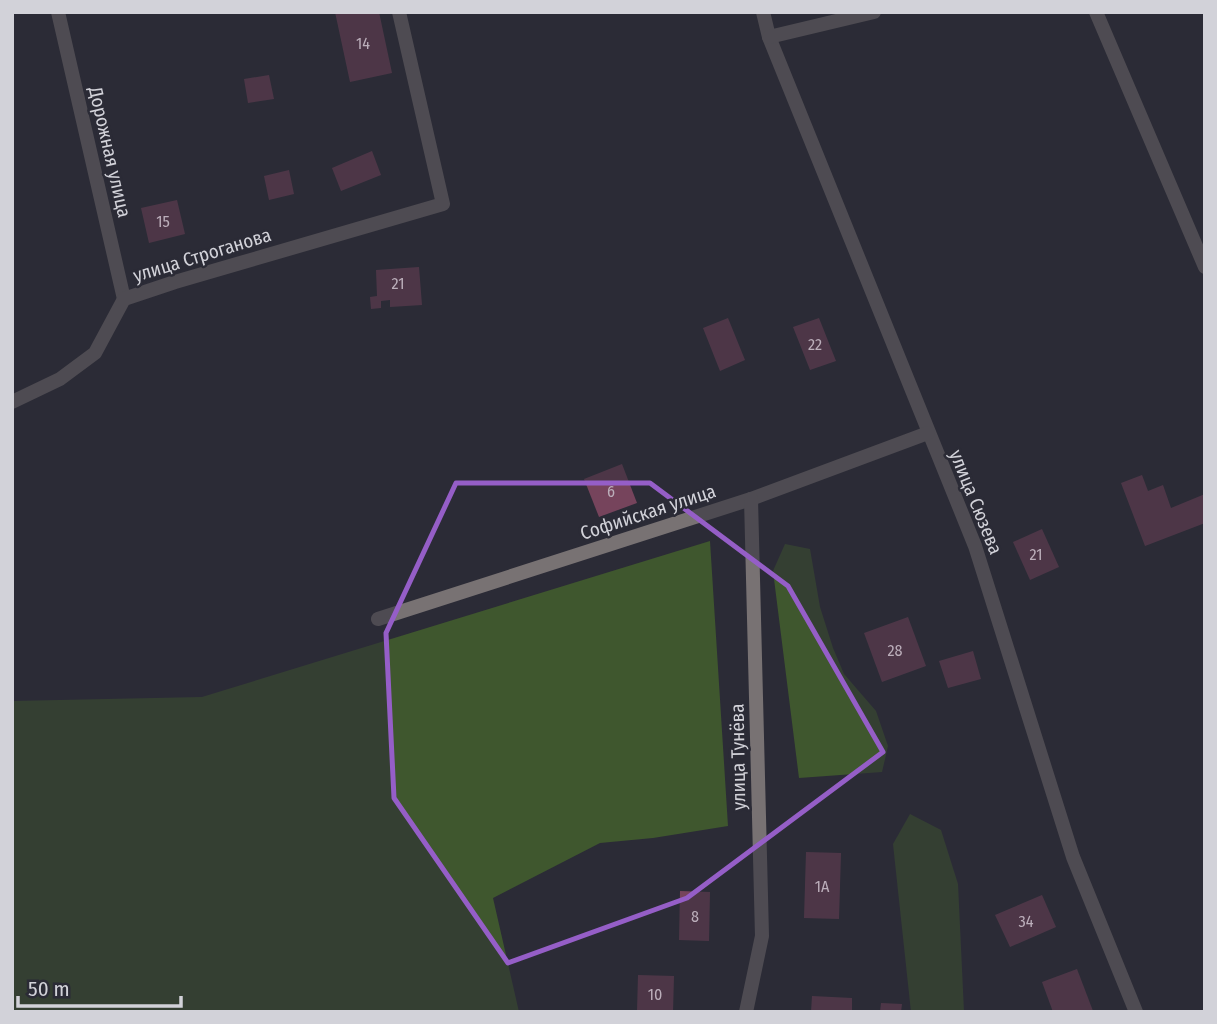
<svg xmlns="http://www.w3.org/2000/svg" width="1217" height="1024" viewBox="0 0 1217 1024" font-family="'Fira Sans Condensed',sans-serif">
<style>
.green{fill:#3f572e}
.building{fill:#76445c}
.lines{fill:none;stroke-linecap:round;stroke-linejoin:round}
.street{stroke:#787273;stroke-width:14}
.marked{fill:none;stroke:#955ec7;stroke-width:5;stroke-linejoin:round}
.labels{text-anchor:middle;dominant-baseline:central;stroke-width:5;stroke-linejoin:round;paint-order:stroke}
.number-label{font-size:16px;fill:#bbaeba}
.street-label{font-size:19px;fill:#d2d2d9;stroke:#2b2b36}
</style>
<rect width="100%" height="100%" fill="#2b2b36"/>
<g class="green">
<polygon points="710,541 728,826 653,838 600,843 493,898 519,1012 12,1012 12,701 202,697"/>
<polygon points="785,544 810,549 820,607 833,648 844,674 876,711 888,746 882,772 799,778 773,571"/>
<polygon points="910,814 941,830 958,884 964,1012 911,1012 893,844"/>
</g>
<g class="building">
<polygon points="335,12 379,12 392,73 350,82"/>
<polygon points="269,75 274,99 248,103 244,79"/>
<polygon points="372,151 381,175 341,191 332,168"/>
<polygon points="289,170 294,194 269,200 264,176"/>
<polygon points="177,200 185,234 149,243 141,208"/>
<polygon points="419,267 422,305 390,307 390,300 381,301 381,308 371,309 370,297 377,296 376,270"/>
<polygon points="728,318 745,360 720,371 703,328"/>
<polygon points="819,318 836,361 810,370 793,327"/>
<polygon points="622,464 637,503 599,517 584,479"/>
<polygon points="1142,475 1148,491 1163,485 1171,508 1205,494 1205,523 1145,546 1121,483"/>
<polygon points="1042,529 1059,567 1030,580 1013,542"/>
<polygon points="908,617 926,666 882,682 864,633"/>
<polygon points="973,651 981,679 948,688 939,661"/>
<polygon points="806,852 841,853 839,919 804,918"/>
<polygon points="680,891 710,892 709,941 679,940"/>
<polygon points="1042,895 1056,927 1010,947 995,915"/>
<polygon points="1077,969 1093,1011 1053,1012 1042,982"/>
<polygon points="638,975 674,976 673,1012 637,1012"/>
<polygon points="812,996 852,998 852,1012 811,1012"/>
<polygon points="881,1003 902,1004 901,1012 880,1012"/>
</g>
<g class="lines">
<g class="street">
<polyline points="58,12 124,299"/>
<polyline points="763,12 769,37 975,546 1073,857 1136,1012"/>
<polyline points="1096,12 1205,267"/>
<polyline points="769,37 874,12"/>
<polyline points="12,402 60,379 95,353 124,299 175,282 443,204 399,12"/>
<polyline points="378,619 751,499 928,433"/>
<polyline points="746,1012 762,936 751,499"/>
</g>
</g>
<path d="M0 0H1217V1024H0ZM456 483H650L788 586 883 752 687 898 508 963 394 798 386 633Z" fill="#2b2b36" fill-opacity=".55" fill-rule="evenodd"/>
<path class="marked" d="M456 483H650L788 586 883 752 687 898 508 963 394 798 386 633Z"/>
<g class="labels">
<g class="number-label">
<text x="363" y="43">14</text>
<text x="163" y="221">15</text>
<text x="398" y="283">21</text>
<text x="815" y="344">22</text>
<text x="611" y="491">6</text>
<text x="1036" y="554">21</text>
<text x="895" y="650">28</text>
<text x="822" y="886">1А</text>
<text x="695" y="916">8</text>
<text x="1026" y="921">34</text>
<text x="655" y="994">10</text>
</g>
<g class="street-label">
<text transform="translate(110 152) rotate(77)">Дорожная улица</text>
<text transform="translate(202 255) rotate(-17)">улица Строганова</text>
<text transform="translate(976 502) rotate(68)">улица Сюзева</text>
<text transform="translate(648 512) rotate(-18)">Софийская улица</text>
<text transform="translate(738 757) rotate(-91)">улица Тунёва</text>
</g>
</g>
<rect width="1217" height="1024" fill="none" stroke="#d2d2d9" stroke-width="28"/>
<path d="M18 996v10h163v-10" fill="none" stroke="#d2d2d9" stroke-width="3.5"/>
<text x="28" y="996" font-size="21" fill="#d2d2d9" stroke="#2b2b36" stroke-width="5" paint-order="stroke">50 m</text>
</svg>
